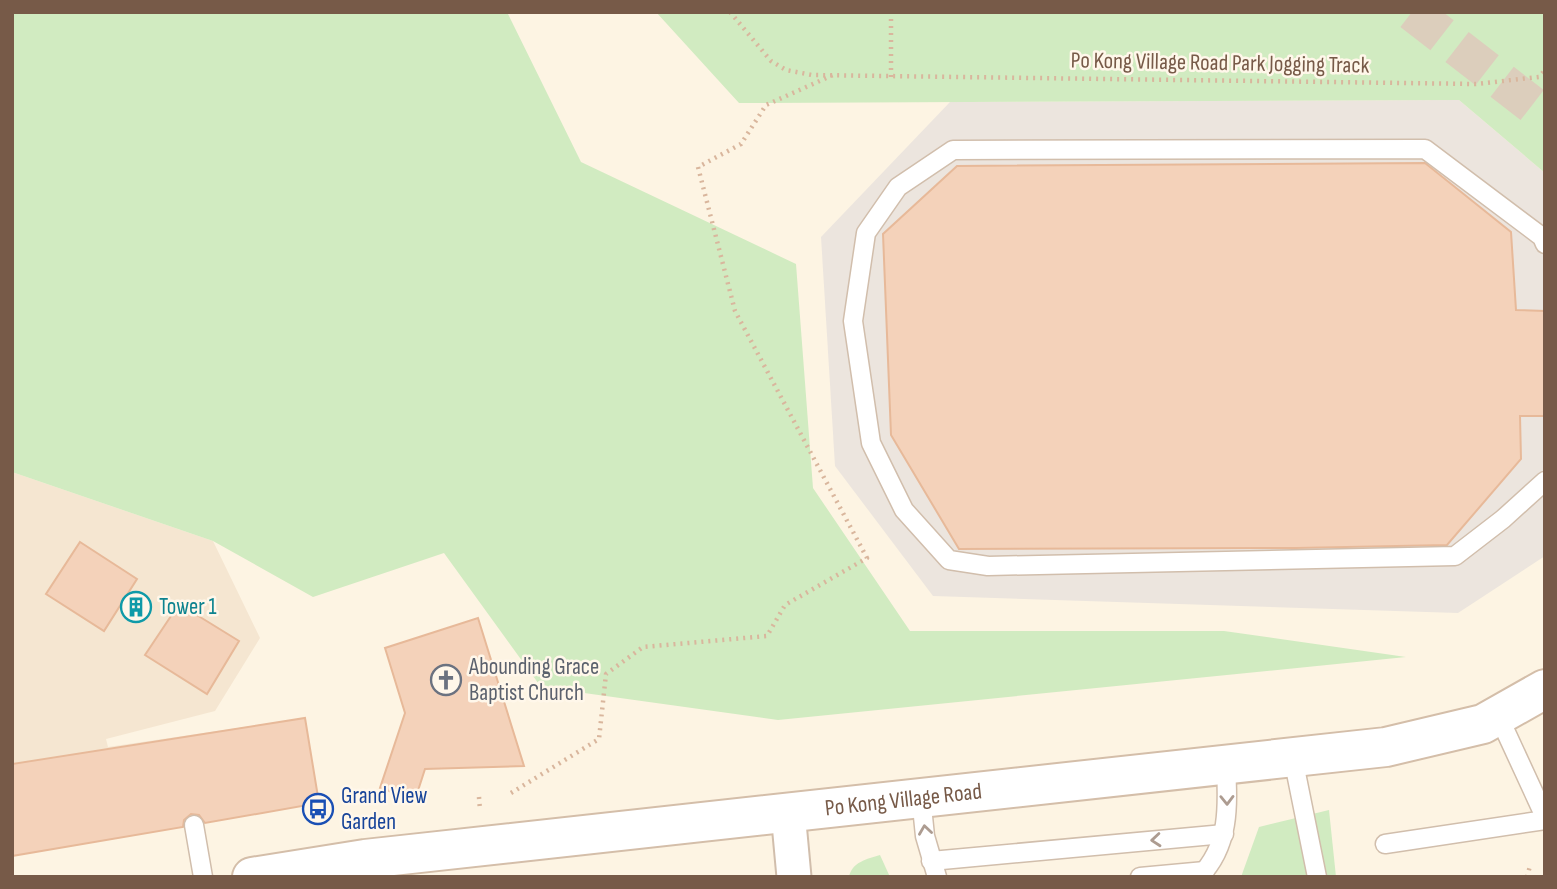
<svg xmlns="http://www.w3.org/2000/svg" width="1557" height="889" viewBox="0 0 1557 889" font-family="'Sofia Sans Condensed',sans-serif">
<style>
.residential{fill:#f5e6d1}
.industrial{fill:#ece5de}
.green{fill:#d1ebc1}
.building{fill:#f4d2ba;stroke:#e7b999;stroke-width:2}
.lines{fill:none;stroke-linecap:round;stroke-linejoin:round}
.trunk-tunnel{stroke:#dccebc;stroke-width:38;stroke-dasharray:38 19;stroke-linecap:butt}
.service-casing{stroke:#d1beac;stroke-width:21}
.minor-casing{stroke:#d1beac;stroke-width:37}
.secondary-casing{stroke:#d4bea9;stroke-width:42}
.path{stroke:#d9b69d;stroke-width:4.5;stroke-dasharray:2 5;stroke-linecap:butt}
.service{stroke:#fff;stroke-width:18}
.minor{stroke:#fff;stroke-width:33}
.secondary{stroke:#fff;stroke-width:38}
.oneway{stroke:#ad9c91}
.labels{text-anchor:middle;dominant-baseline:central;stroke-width:5;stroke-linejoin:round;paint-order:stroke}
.street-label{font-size:23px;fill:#775a48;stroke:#fff7ea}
.culture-label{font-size:23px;fill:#0d838f;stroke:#fff7ea;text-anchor:start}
.worship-label{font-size:23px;fill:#5b616d;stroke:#fff7ea;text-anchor:start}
.transit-label{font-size:23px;fill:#164399;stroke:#fff7ea;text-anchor:start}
</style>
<rect width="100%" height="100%" fill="#fdf4e3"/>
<polygon class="residential" points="12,472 213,541 260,638 215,711 106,739 108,747 305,718 319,803 12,856"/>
<polygon class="industrial" points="1459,100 1545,173 1545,556 1458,613 933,596 835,466 821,237 950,102"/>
<g class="green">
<polygon points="12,12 507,12 581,162 796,264 813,488 910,631 1224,631 1406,657 778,720 541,687 444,553 313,597 213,541 12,472"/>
<polygon points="656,12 1545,12 1545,173 1459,100 739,103"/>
<polygon points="1329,810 1336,877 1241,877 1259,827"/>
<path d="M880 855 890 877H849C852 862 867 859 880 855Z"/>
</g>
<g class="building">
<polygon points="1425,163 1511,232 1516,310 1545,311 1545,416 1520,416 1521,459 1447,545 1296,548 959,549 891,435 883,234 957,166"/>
<polygon points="80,542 137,579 104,631 46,594"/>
<polygon points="179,604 239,641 207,694 145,655"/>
<polygon points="478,618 524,766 425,769 415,800 380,788 405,713 385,648"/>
<polygon points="305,718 319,803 205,823 199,815 191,814 184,820 183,827 12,856 12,764"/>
</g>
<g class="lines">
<polyline class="trunk-tunnel" points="1412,12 1545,115"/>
<g class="service-casing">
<g id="service">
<polyline points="1545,244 1542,237 1425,149 953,150 898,187 866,233 853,321 871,443 904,510 949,560 988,566 1455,556 1503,519 1545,481"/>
<polyline points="1498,715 1545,817"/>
<polyline points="1293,758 1317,877"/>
<polyline points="921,797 925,836 937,877"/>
<polyline points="194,825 203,877"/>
<polyline points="1385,844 1545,820"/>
<polyline points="931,861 1224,834"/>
<polyline points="1140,877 1205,871"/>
<path d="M1199 877C1230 846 1228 806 1226 766"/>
</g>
</g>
<g class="minor-casing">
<polyline id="minor" points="788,812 794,877"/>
</g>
<g class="secondary-casing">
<g id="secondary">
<path id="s1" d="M252 877 365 859 1386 747 1483 724 1545 689"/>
</g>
</g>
<g class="path">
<polyline points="730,12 771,61 786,70 812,75 1476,84 1539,77 1545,70"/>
<polyline points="891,77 891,12"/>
<polyline points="511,793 599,739 606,674 643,647 767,636 785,605 867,558 735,311 698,167 741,144 766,105 833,75"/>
<polyline points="479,797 480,810"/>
<polyline points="1527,877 1530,866"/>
</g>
<use href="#service" class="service"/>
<use href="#minor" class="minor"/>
<use href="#secondary" class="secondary"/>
</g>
<defs><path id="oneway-chevron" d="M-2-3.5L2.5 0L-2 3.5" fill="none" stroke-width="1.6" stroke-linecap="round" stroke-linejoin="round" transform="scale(1.75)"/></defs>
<g class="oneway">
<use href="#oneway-chevron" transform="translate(1227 800) rotate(89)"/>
<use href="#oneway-chevron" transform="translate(925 830) rotate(-98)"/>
<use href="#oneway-chevron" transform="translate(1156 840) rotate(175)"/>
</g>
<defs>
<g id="building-ring" transform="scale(1.575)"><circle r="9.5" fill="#fff7ea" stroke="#0f9aa8" stroke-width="1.5"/><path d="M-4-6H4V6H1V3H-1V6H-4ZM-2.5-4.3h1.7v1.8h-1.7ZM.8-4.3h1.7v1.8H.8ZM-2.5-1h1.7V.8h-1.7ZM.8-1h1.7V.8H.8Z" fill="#0f9aa8"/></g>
<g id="church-ring" transform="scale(1.575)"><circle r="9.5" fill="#fff7ea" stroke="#6b7280" stroke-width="1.5"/><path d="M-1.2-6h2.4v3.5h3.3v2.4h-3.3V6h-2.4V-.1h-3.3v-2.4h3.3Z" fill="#6b7280"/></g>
<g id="bus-ring" transform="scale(1.575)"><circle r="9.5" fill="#fff7ea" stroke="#1a4fb4" stroke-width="1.5"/><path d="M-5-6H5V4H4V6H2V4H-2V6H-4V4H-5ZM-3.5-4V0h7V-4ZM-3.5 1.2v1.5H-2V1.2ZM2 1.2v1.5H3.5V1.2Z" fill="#1a4fb4"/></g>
</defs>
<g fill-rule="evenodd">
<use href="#building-ring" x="136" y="607"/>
<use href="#church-ring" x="446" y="680"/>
<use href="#bus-ring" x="318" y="809"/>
</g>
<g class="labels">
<g class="street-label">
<text transform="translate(1220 63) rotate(1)">Po Kong Village Road Park Jogging Track</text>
<text stroke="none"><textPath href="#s1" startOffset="656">Po Kong Village Road</textPath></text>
</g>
<g class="culture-label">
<text x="159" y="607">Tower 1</text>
</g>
<g class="worship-label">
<text x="469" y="667">Abounding Grace<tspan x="469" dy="26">Baptist Church</tspan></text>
</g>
<g class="transit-label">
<text x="341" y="796">Grand View<tspan x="341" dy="26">Garden</tspan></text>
</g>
</g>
<rect width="1557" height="889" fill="none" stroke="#775a48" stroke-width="28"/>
</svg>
